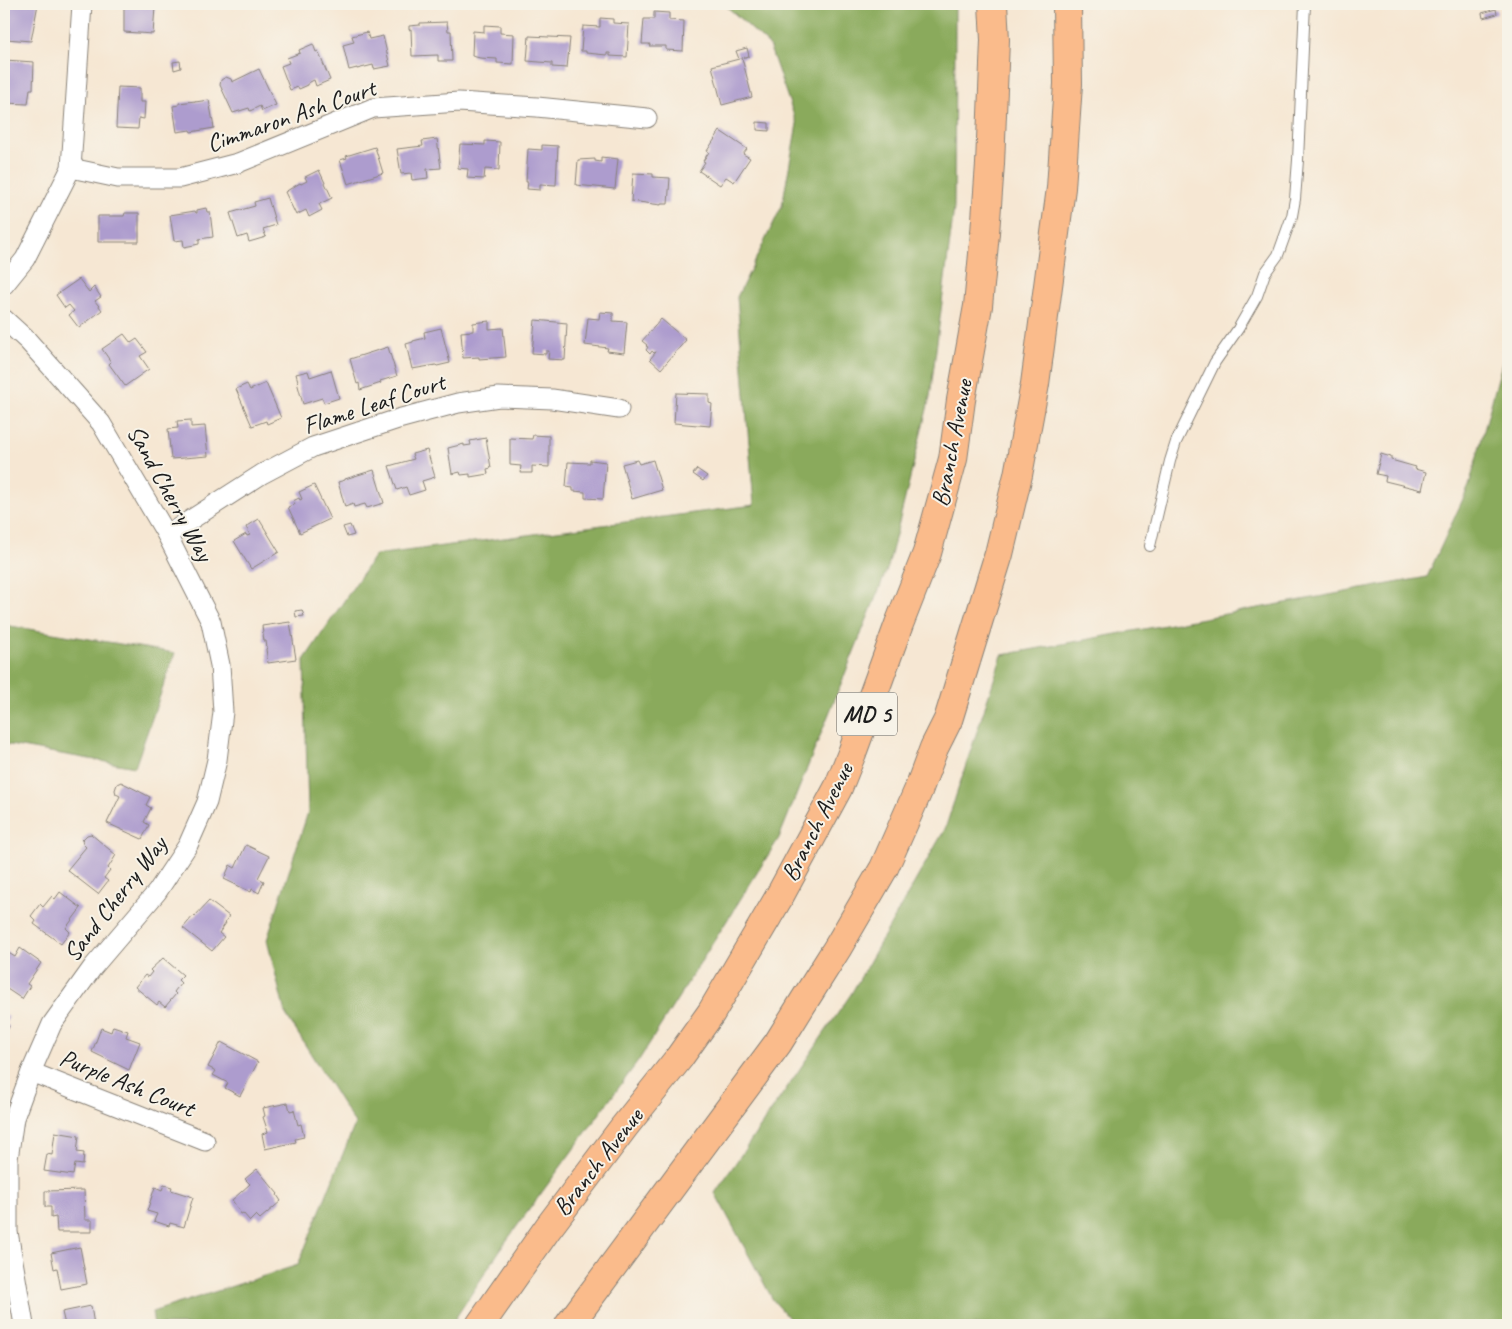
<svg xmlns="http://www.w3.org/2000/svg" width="1512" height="1329" viewBox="0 0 1512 1329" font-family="Caveat,sans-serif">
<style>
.forest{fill:#8aaa5c;stroke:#53633c}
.building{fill:#ad9cce}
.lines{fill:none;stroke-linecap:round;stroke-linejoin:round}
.lane-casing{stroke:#898278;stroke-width:12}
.street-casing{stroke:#898278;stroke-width:21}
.highway-casing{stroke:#898278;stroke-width:30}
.lane{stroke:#fff;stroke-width:10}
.street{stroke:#fff;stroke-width:19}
.highway{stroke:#fabb8b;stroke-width:28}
.labels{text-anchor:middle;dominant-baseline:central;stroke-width:4;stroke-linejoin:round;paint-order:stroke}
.shield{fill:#f7f3e8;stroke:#5e5c59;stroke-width:1}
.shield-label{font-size:24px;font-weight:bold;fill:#1c1c1c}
.street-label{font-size:25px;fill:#1c1c1c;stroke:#f7f3e8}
</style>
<rect width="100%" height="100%" fill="#f7f3e8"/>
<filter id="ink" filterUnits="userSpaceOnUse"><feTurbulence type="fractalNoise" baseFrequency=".02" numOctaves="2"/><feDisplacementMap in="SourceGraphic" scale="10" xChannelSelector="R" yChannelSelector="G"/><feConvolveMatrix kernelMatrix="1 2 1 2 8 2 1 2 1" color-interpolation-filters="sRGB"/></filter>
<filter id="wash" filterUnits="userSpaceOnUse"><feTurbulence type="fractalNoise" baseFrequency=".0096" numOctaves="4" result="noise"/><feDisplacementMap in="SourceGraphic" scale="20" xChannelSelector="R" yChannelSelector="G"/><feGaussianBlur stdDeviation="1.12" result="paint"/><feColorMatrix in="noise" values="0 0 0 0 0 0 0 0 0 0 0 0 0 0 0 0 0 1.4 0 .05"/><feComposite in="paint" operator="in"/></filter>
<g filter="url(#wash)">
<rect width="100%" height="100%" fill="#f6e7d3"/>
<g class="forest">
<polygon points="724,4 955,4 955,38 954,208 930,397 888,567 779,838 639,1060 504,1244 451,1325 154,1325 152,1312 298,1265 355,1124 285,1013 267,940 308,812 304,660 375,555 754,505 737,297 782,206 797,124 769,45"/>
<polygon points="1508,341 1508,1325 795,1325 773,1300 715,1193 851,994 945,829 1002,655 1427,577 1469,486"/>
<polygon points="4,625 175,653 135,767 4,744"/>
</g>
<g id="blocks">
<g class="building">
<polygon points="4,4 38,4 31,41 6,39 6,31 4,31 6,19 4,18"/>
<polygon points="124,4 154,4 153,7 155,7 153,34 124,32"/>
<polygon points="1496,9 1497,14 1483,18 1482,13"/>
<polygon points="654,12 669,13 669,20 684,21 683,51 666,50 666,46 649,46 650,44 642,44 644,19 654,19"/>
<polygon points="600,18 613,19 613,23 629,24 627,57 610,56 610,53 607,53 607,55 586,53 586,51 581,51 583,26 600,27"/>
<polygon points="447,22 448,31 451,31 452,61 438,61 438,55 412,56 411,29 409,30 409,26 420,25 420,23"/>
<polygon points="484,25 500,26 500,33 514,34 513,64 497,63 497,59 480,58 472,56 473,31 484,32"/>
<polygon points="367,32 369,39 383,36 390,66 374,69 373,65 357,69 357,68 349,70 343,45 354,42 352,36"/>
<polygon points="529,36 570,38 567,68 552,67 552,63 527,61"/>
<polygon points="313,44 316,52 318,51 330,80 316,86 314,80 308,83 308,85 299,89 298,87 290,90 281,66 289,63 287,58 300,53 299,50"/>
<polygon points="747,48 749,56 742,58 752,97 722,105 712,66 739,59 736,51"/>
<polygon points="5,60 34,62 33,89 30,89 28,104 4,103"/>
<polygon points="180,61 181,68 174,70 173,62"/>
<polygon points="259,69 276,105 262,111 260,106 250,111 249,108 233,113 220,85 221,80 226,77 231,79 232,82"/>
<polygon points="118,87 140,88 140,102 145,102 144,119 139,118 138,129 116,128"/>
<polygon points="209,100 214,128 191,132 190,130 177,132 173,106 179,105 179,103 195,101 195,102"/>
<polygon points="757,122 769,123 769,131 757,130"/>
<polygon points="720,131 747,149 743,154 750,158 734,182 726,177 720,185 699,171 705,162 703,161 709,152 707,151"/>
<polygon points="437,139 441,168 427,169 428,178 412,180 411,173 401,174 397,149 423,146 422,141"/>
<polygon points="485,141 500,142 499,170 485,169 484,179 467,178 468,169 458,168 460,144 485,145"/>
<polygon points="542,145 558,146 556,185 540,184 540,190 527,189 528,182 526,182 528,149 542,150"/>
<polygon points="375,147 383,173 348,184 340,160 347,158 346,156"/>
<polygon points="601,157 618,159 615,189 576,185 578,160 595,159 595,161 601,162"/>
<polygon points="319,170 332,198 319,204 322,210 309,217 306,210 296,215 285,192 300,183 301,184 307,181 305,177"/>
<polygon points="633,173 653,174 653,177 670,178 668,204 661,204 661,205 631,201"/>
<polygon points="268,198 276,225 263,229 266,237 249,242 247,235 238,238 230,213 255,206 254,202"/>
<polygon points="206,208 207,212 210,212 213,237 199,239 199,244 184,247 183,240 174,241 170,215 195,211 196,213 197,213 197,210"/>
<polygon points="125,213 139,213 139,242 98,242 98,216 124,216"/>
<polygon points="79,279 89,292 94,287 101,297 95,301 102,310 79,328 69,315 74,311 69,305 65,308 56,295"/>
<polygon points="600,312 613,313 613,321 627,322 624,353 607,351 608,348 585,345 588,318 599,319"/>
<polygon points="661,319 686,340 661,369 650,359 656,352 654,353 652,351 650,354 646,350 648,347 646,346 647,345 642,341"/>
<polygon points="535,320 567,323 565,360 548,359 549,351 546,351 546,354 532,353"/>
<polygon points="489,321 489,329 503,328 506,357 479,359 479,357 463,358 461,332 473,331 473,323"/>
<polygon points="441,328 450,363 437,366 436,365 412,369 406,344 413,342 413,341 425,338 424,332"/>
<polygon points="124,334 131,343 137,339 147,352 140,356 149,369 125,386 109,364 111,362 102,349"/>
<polygon points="388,347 397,376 380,381 381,383 360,390 359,383 357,384 350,359"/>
<polygon points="331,370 339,398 324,403 322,398 303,404 297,382 298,381 296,374 308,371 310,377"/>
<polygon points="266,383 281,418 267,424 266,421 252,426 236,389 247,384 250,390"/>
<polygon points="676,393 709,394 709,403 712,404 710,426 674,423"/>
<polygon points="191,420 191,427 205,426 208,456 171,459 168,429 178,428 177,421"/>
<polygon points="533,435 549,436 549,467 532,466 532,473 520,473 521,466 510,465 510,438 532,439"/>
<polygon points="486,438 491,468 487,469 488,474 470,477 470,474 461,475 460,472 452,474 448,448 464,444 464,446 471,445 470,441"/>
<polygon points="427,450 435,477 422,481 425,490 409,495 406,487 397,490 389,466 414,459 412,454"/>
<polygon points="1381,454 1391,457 1391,460 1416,467 1415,469 1426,472 1422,490 1385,481 1386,476 1376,474"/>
<polygon points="590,460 606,462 603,499 585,498 585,492 573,491 573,488 566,487 568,462 590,463"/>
<polygon points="637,460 639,464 653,460 662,490 632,499 622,464"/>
<polygon points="697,469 707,476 703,481 693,474"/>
<polygon points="374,470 384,503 367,508 365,504 354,507 353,504 345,507 338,482 345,480 345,479"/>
<polygon points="314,485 330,519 300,533 288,507 295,504 293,501 299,498 300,500 302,499 299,492"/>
<polygon points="259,519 279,552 251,569 234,541 246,534 247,536 250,535 246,527"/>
<polygon points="350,525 354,535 347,537 343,527"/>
<polygon points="302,610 304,616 296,617 295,611"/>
<polygon points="290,622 296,659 268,663 266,649 267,648 266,641 264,641 262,626"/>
<polygon points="121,782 150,797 146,805 151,808 144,822 149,825 142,839 107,823 120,796 116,794 115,790 117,784"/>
<polygon points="91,834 116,855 108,868 110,870 104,878 108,881 98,894 67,870 86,847 83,844 82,840 87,835"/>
<polygon points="246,845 269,856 258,878 264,881 259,893 252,889 251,892 224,879 230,865 235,868"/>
<polygon points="60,892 81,908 66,928 70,932 61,944 34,924 36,921 31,916 40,904 43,907 52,896 55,899"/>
<polygon points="209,901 229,916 225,922 226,923 219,933 224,937 212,951 183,928 193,916 194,917"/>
<polygon points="20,948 41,963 27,984 30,986 22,999 4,987 4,975 6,972 4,970 4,957 7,952 15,957"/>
<polygon points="163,958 183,975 178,980 181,983 174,992 176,994 165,1007 159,1002 157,1005 135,987 145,975 148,977 152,972 150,970"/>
<polygon points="4,1014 9,1017 5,1024 9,1026 4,1038"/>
<polygon points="113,1026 128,1031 126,1037 140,1042 129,1070 92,1052 101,1028 111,1032"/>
<polygon points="221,1042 258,1062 240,1096 225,1088 228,1083 213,1075 216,1071 208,1067"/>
<polygon points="288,1103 290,1111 294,1110 298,1125 301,1124 304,1137 295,1139 296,1142 265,1149 262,1134 268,1132 263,1117 265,1116 263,1108"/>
<polygon points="55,1132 79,1136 77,1152 84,1153 83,1165 75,1164 73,1175 44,1171 47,1154 52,1155"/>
<polygon points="257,1169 278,1194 277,1195 281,1201 260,1219 256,1215 250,1221 243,1213 241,1214 232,1200 250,1184 245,1179"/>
<polygon points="164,1185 172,1187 171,1190 193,1197 184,1227 170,1223 169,1226 154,1221 157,1214 147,1211 155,1187 162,1190"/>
<polygon points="84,1190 85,1220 92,1220 92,1232 57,1232 56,1217 51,1218 51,1207 45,1207 45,1191"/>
<polygon points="80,1247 87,1284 61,1289 57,1268 54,1269 51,1253"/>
<polygon points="91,1306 94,1325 65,1325 62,1312"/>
</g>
</g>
</g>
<g filter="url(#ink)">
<use href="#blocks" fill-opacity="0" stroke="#898278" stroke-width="1"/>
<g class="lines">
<g class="lane-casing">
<polyline id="lane" points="1150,546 1170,461 1176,442 1215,362 1238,329 1257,296 1265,273 1278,255 1292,216 1295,199 1298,160 1305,4"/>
</g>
<g class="street-casing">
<g id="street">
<polyline points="71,168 118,178 180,178 238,163 373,108 459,102 537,107 647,118"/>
<polyline points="4,285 25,259 71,168 82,4"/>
<polyline points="4,319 28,341 101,423 167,535 211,622 220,665 223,712 217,760 207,802 188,845 157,892 93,967 52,1024 31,1072 14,1118 8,1159 8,1232 24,1325"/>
<polyline points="167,535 262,474 313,447 398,419 458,403 499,397 552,399 619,409"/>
<polyline points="31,1072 205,1141"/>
</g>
</g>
<g class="highway-casing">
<g id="highway">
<polyline points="480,1325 548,1228 624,1127 679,1058 711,1013 778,899 838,788 852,753 899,624 927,553 953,459 961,400 978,306 985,233 990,164 995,40 993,4"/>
<polyline points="569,1325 778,1043 804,1001 838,947 884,868 918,791 934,748 948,720 999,554 1018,475 1035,384 1061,188 1068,84 1067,4"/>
</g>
</g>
<use href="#lane" class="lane"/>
<use href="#street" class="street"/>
<use href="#highway" class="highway"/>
</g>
</g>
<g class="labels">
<rect class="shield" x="837" y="692.5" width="60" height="43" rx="4"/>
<g class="shield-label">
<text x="867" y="714">MD 5</text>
</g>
<g class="street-label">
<text transform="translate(291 116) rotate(-19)">Cimmaron Ash Court</text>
<text transform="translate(374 404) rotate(-18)">Flame Leaf Court</text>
<text transform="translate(952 443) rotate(-79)">Branch Avenue</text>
<text transform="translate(170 493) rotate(61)">Sand Cherry Way</text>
<text transform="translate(817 822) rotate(-63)">Branch Avenue</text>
<text transform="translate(115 899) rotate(-52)">Sand Cherry Way</text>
<text transform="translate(127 1083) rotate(22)">Purple Ash Court</text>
<text transform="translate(598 1162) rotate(-52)">Branch Avenue</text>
</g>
</g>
<rect width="1512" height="1329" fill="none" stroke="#f7f3e8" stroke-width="20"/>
</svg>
